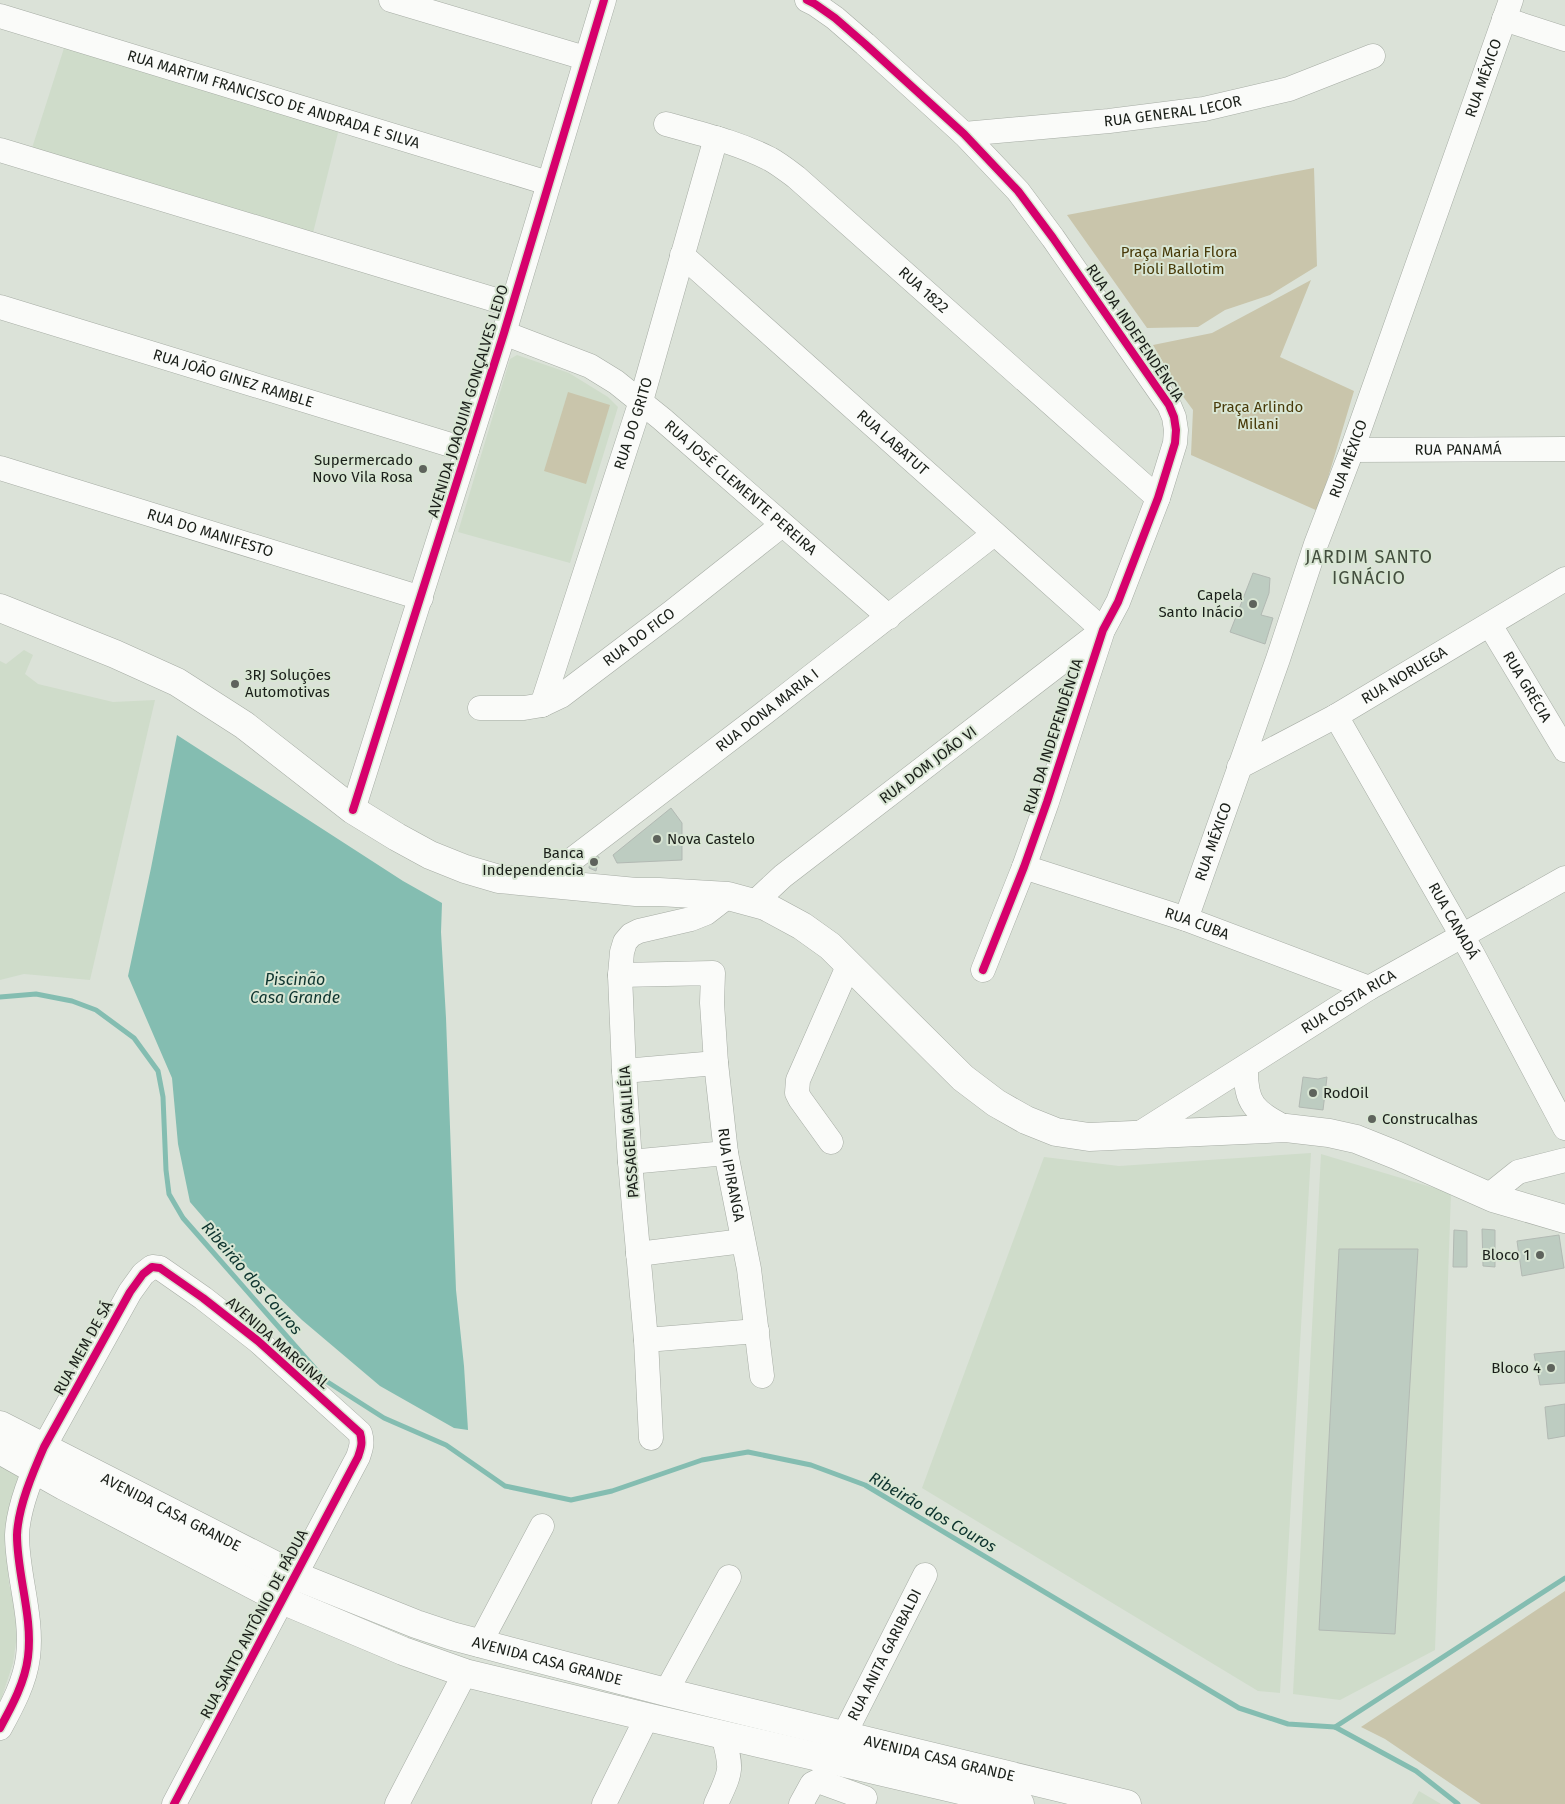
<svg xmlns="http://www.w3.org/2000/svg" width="1565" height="1804" viewBox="0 0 1565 1804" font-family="'Fira Sans',sans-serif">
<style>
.built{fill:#cfdcca}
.green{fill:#c9c5ab}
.water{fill:#84bdb1}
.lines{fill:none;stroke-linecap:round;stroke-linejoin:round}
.stream{stroke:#84bdb1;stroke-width:5}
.building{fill:#bdccc1;stroke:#b2b9b3}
.minor-casing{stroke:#a6aca4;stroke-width:25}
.major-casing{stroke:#a6aca4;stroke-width:29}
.minor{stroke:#fafbf9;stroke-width:24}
.major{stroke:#fafbf9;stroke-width:28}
.cycleway-casing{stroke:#d9e6d4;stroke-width:11}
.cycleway{stroke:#d6006c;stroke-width:8}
.poi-dot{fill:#5e635c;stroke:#d9e6d4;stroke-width:2}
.labels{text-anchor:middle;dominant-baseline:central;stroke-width:4;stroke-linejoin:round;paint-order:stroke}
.street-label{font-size:15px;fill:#1a1f19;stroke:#d9e6d4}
.park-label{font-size:15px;fill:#483a09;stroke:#d9e6d4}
.poi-label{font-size:15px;fill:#1a1f19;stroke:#d9e6d4;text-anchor:end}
.water-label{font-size:16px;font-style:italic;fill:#0d332e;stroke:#d9e6d4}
.quarter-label{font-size:18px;letter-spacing:1px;fill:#444f3f;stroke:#d9e6d4}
</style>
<rect width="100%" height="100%" fill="#dbe2d8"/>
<g class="built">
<polygon points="65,45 339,129 313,233 32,148"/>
<polygon points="517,355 569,373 608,397 618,407 570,563 458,532 510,359"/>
<polygon points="24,650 33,655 25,674 38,684 113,702 155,700 90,980 24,974 0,980 0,661 6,664"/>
<polygon points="1311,1153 1280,1693 1258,1691 922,1488 1044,1157 1119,1166"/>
<polygon points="1321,1154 1451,1193 1435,1650 1340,1700 1293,1694"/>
<polygon points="0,1464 19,1472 6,1544 9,1584 19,1622 13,1663 0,1703"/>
<polygon points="1419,1791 1441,1804 1412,1804"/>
</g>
<g class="green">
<polygon points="1314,168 1317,266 1270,295 1225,310 1198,327 1147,328 1067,215"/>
<polygon points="1311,280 1280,357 1354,391 1318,511 1191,455 1193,410 1182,395 1153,345 1212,333"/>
<polygon points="568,392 610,405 586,484 544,471"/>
<polygon points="1565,1591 1565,1804 1481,1804 1385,1739 1361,1727"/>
</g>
<polygon class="water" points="177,735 403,881 442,903 441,932 446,1018 456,1290 464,1366 468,1430 454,1428 380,1386 302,1320 240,1260 190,1202 178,1144 172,1078 128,976 151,868"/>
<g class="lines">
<g class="stream">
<polyline points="0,997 36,994 72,1001 96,1010 134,1038 158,1071 163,1097 166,1170 169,1194 183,1218 326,1381 384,1418 446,1445 505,1486 571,1500 612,1491 702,1460 748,1452 811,1465 865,1485 1239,1708 1288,1724 1335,1727 1416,1771 1458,1804"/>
<polyline points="1335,1727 1565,1578"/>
</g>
</g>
<g class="building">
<polygon points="1253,573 1270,578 1269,593 1261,615 1273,618 1265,644 1230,632"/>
<polygon points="671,808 682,823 682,860 617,863 613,855"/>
<polygon points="591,856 599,857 596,871 589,868"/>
<polygon points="1303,1077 1318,1079 1327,1077 1323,1110 1299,1107"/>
<polygon points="1482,1229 1495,1230 1495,1267 1483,1266"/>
<polygon points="1454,1230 1467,1231 1467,1267 1453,1267"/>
<polygon points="1559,1235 1564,1268 1522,1276 1517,1241"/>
<polygon points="1339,1249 1418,1249 1395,1634 1319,1630"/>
<polygon points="1565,1351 1565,1383 1540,1385 1534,1354"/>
<polygon points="1565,1404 1565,1436 1548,1439 1545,1407"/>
</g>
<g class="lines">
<g class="minor-casing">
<g id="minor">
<polyline points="391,0 585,58"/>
<polyline points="807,0 815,4 835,18 865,44 964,134 1018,191 1053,238 1169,405 1174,417 1176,430 1175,443 1158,498 1118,602 1103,630 1047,802 1024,867 983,970"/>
<path id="s1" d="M0 16 548 183"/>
<polyline points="1504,19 1565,39"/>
<path id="s2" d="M666 124C701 134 737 142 770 159 779 164 788 171 796 177L1158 498"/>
<path id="s3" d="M964 134 1109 121 1204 109 1289 89 1373 56"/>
<polyline points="0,150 512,305"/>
<path id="s4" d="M682 255 1103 630 783 876 755 902"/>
<path id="s5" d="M0 307 467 450"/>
<path id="s6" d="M504 333 590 366 616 382 662 419 889 617"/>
<path id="s7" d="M1352 450 1565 449"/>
<path id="s8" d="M0 468 421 598"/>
<path id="s9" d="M1490 625 1565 750"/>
<path id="s10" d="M542 705 641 401 716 138"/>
<path id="s11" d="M480 708H524L542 705 561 696 672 612 782 525"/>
<path id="s12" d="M1336 716 1472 953 1565 1128"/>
<path id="s13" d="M1239 767 1336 716 1565 579"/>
<polyline points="353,810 504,333 604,0"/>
<path id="s14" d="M1024 867 1186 919 1369 988"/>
<path id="s15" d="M540 884 763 714 994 534"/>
<path id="s16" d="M1186 919 1278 659 1316 544 1352 450 1511 0"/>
<path id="s17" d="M620 975 713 973 712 1003 716 1063 726 1153 749 1269 762 1376"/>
<path d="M1246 1067C1245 1105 1255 1111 1286 1128"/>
<polyline points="624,1071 716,1063"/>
<path id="s18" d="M1137 1135 1369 988 1565 878"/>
<polyline points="831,1142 800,1099 797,1093 798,1080 849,964"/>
<polyline points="630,1162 726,1153"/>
<polyline points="1488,1196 1518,1172 1565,1160"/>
<polyline points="638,1254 743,1241"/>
<polyline points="646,1340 757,1331"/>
<polyline points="651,1438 646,1340 630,1162 624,1071 620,975 622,952 625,942 631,935 639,931 691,919 706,913 728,896"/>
<polyline points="479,1645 542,1526"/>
<polyline points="666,1692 729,1577"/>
<path d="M0 1728C12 1706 25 1682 28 1657 33 1616 17 1575 17 1535 18 1507 33 1472 44 1447L130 1292 143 1274 152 1267 160 1268 203 1298 258 1341 360 1433C363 1443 361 1448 358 1457L174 1804"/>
<path id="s19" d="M844 1735 925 1575"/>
<polyline points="397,1804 465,1673"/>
<polyline points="604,1804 647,1717"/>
<path d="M716 1804C731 1771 733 1771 723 1735"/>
<polyline points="801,1804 812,1784 818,1781 865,1798"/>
</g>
</g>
<g class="major-casing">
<g id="major">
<polyline points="0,608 115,654 177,682 244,725 353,810 397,837 430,855 465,869 499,879 636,892 659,892 728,896 765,906 802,926 830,946 963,1078 996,1103 1026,1120 1056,1132 1089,1137 1286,1128 1329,1133 1356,1139 1396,1155 1493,1198 1565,1219"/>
<path id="s20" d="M0 1425 296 1576 416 1624 452 1636 666 1692 1127 1804"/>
<polyline points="0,1450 64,1486 282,1600 403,1651 465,1673 647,1717 1020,1804"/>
</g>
</g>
<use href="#minor" class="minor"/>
<use href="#major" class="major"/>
<g class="cycleway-casing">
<g id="cycleway">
<polyline points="807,0 815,4 835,18 865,44 964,134 1018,191 1053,238 1169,405 1174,417 1176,430 1175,443 1158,498 1118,602 1103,630 1047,802 1024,867 983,970"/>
<polyline points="353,810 504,333 604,0"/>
<path d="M0 1728C12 1706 25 1682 28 1657 33 1616 17 1575 17 1535 18 1507 33 1472 44 1447L130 1292 143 1274 152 1267 160 1268 203 1298 258 1341 360 1433C363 1443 361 1448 358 1457L174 1804"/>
</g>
</g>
<use href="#cycleway" class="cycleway"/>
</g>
<g class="poi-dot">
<circle cx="423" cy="469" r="5"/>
<circle cx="1253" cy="604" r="5"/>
<circle cx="235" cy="684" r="5"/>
<circle cx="657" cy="839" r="5"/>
<circle cx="594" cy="862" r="5"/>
<circle cx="1313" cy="1093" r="5"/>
<circle cx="1372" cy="1119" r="5"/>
<circle cx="1540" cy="1255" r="5"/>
<circle cx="1551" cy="1368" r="5"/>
</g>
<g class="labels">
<g class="street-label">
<text stroke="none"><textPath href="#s16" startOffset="892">RUA MÉXICO</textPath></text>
<text stroke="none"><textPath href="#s1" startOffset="286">RUA MARTIM FRANCISCO DE ANDRADA E SILVA</textPath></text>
<text stroke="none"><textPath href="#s3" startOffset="210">RUA GENERAL LECOR</textPath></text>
<text stroke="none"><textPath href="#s2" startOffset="312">RUA 1822</textPath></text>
<text transform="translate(1135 333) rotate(56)">RUA DA INDEPENDÊNCIA</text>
<text stroke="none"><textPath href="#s5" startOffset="244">RUA JOÃO GINEZ RAMBLE</textPath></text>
<text transform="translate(468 401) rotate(-73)">AVENIDA JOAQUIM GONÇALVES LEDO</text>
<text stroke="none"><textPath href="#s10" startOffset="296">RUA DO GRITO</textPath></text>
<text stroke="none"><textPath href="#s4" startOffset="282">RUA LABATUT</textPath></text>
<text stroke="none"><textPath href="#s7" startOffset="106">RUA PANAMÁ</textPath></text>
<text stroke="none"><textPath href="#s16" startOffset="488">RUA MÉXICO</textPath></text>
<text stroke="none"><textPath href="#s6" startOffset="286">RUA JOSÉ CLEMENTE PEREIRA</textPath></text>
<text stroke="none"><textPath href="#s8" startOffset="220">RUA DO MANIFESTO</textPath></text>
<text stroke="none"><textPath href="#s11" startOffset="181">RUA DO FICO</textPath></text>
<text stroke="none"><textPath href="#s13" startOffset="189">RUA NORUEGA</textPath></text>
<text stroke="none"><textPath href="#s9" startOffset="72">RUA GRÉCIA</textPath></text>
<text stroke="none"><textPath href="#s15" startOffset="286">RUA DONA MARIA I</textPath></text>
<text transform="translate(1053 736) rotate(-72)">RUA DA INDEPENDÊNCIA</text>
<text transform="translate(928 765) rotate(-37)">RUA DOM JOÃO VI</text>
<text stroke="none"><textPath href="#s16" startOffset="82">RUA MÉXICO</textPath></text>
<text stroke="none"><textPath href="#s12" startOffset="236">RUA CANADÁ</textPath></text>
<text stroke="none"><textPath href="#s14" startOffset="182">RUA CUBA</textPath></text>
<text stroke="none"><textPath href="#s18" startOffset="250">RUA COSTA RICA</textPath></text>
<text transform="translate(629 1132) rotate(-94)">PASSAGEM GALILÉIA</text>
<text stroke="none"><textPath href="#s17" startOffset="296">RUA IPIRANGA</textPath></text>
<text transform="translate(278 1343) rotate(41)">AVENIDA MARGINAL</text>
<text transform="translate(83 1348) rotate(-61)">RUA MEM DE SÁ</text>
<text stroke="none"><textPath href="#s20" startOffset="192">AVENIDA CASA GRANDE</textPath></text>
<text transform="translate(254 1624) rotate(-62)">RUA SANTO ANTÔNIO DE PÁDUA</text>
<text stroke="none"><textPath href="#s19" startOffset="90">RUA ANITA GARIBALDI</textPath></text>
<text stroke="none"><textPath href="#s20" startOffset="598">AVENIDA CASA GRANDE</textPath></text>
<text stroke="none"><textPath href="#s20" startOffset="1002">AVENIDA CASA GRANDE</textPath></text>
</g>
<g class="park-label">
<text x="1179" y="252">Praça Maria Flora<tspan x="1179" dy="17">Pioli Ballotim</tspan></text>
<text x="1258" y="407">Praça Arlindo<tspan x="1258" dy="17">Milani</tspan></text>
</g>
<g class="poi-label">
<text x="413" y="460">Supermercado<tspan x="413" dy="17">Novo Vila Rosa</tspan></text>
<text x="1243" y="595">Capela<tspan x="1243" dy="17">Santo Inácio</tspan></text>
<text x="245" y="675" text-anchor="start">3RJ Soluções<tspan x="245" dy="17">Automotivas</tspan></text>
<text x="667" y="839" text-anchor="start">Nova Castelo</text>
<text x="584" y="853">Banca<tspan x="584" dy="17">Independencia</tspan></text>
<text x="1323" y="1093" text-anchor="start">RodOil</text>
<text x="1382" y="1119" text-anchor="start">Construcalhas</text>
<text x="1530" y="1255">Bloco 1</text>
<text x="1541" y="1368">Bloco 4</text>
</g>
<g class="water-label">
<text x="295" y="979">Piscinão<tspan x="295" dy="18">Casa Grande</tspan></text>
<text transform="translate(252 1278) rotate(49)">Ribeirão dos Couros</text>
<text transform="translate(933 1512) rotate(30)">Ribeirão dos Couros</text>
</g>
<g class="quarter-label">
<text x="1369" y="557">JARDIM SANTO<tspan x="1369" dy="21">IGNÁCIO</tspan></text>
</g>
</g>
</svg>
